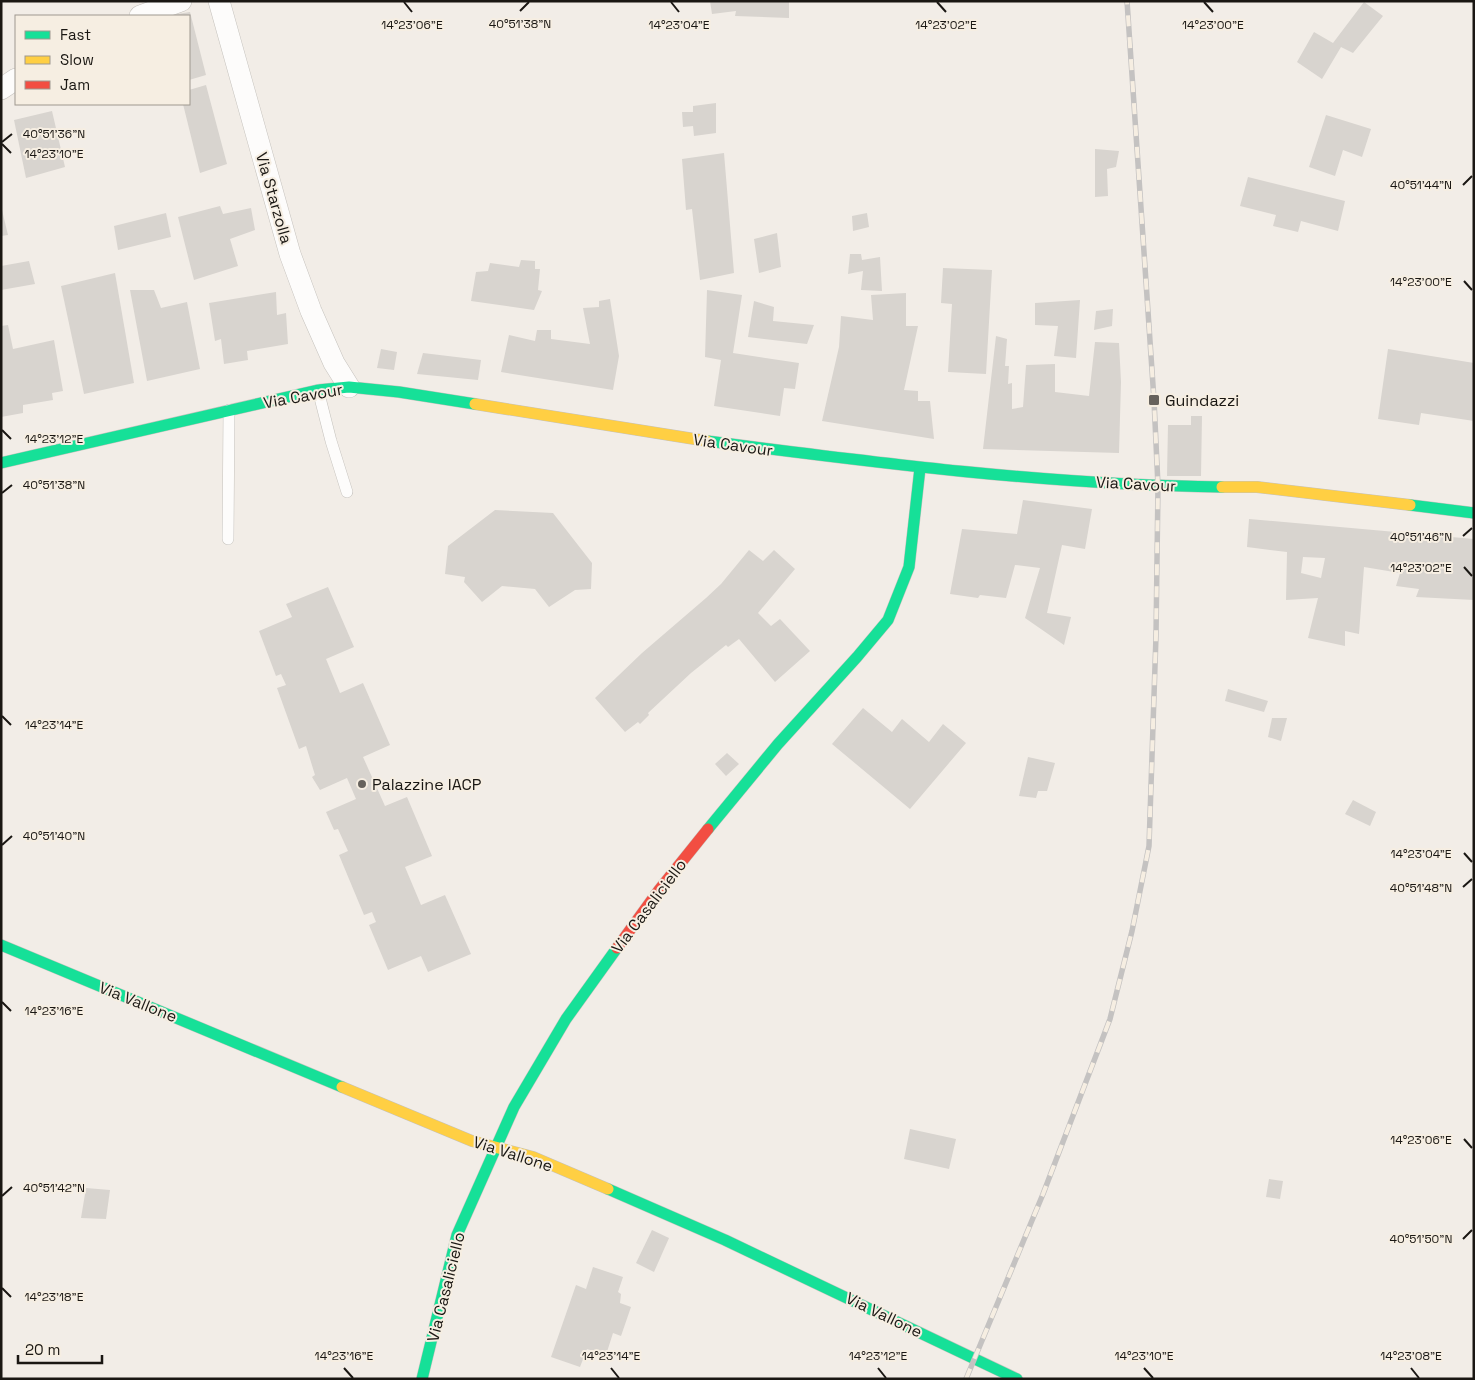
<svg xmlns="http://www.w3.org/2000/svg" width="1475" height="1380" viewBox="0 0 1475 1380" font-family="'Space Grotesk',sans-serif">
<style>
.building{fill:#d8d4cf;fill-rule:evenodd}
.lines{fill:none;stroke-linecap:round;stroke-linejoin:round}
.lane-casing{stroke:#c5c2bd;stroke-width:12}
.street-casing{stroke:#c5c2bd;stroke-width:22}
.fast-casing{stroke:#c5c2bd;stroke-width:12}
.slow-casing{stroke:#c5c2bd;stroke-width:12}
.jam-casing{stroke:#c5c2bd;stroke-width:12}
.lane{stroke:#fdfcfb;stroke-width:11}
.street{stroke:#fdfcfb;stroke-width:21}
.fast{stroke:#16e098;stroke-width:11}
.slow{stroke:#ffcf43;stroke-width:11}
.jam{stroke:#f24e42;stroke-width:11}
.rail-casing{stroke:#c4c2c1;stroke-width:5.5}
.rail{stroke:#f6eee2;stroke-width:4;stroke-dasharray:11;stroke-linecap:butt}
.ticks{fill:none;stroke:#1a1713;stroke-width:2}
.poi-dot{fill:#66625d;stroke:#f6eee2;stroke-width:2}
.labels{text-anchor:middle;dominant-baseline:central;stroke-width:4;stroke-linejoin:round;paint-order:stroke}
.street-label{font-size:16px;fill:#1a1713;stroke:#f6eee2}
.poi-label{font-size:16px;fill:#1a1713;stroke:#f6eee2;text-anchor:start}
.ticks-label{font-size:12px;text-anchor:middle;fill:#1a1713;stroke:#f6eee2;stroke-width:4;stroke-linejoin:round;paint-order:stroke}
</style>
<rect width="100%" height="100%" fill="#f2ede7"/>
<g class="building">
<polygon points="710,1 789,1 789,18 735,16 736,11 712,14"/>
<polygon points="1364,2 1383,16 1353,53 1341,47 1322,79 1297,62 1314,32 1333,43"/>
<polygon points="190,12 206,75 189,80 189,16 171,15"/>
<polygon points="206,85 227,164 200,173 183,104 189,104 189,90"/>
<polygon points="716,103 716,133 694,136 693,126 683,127 682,112 693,112 693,106"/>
<polygon points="52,111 65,167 26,178 14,120"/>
<polygon points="1326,115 1371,129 1362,157 1343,150 1335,176 1309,167"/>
<polygon points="1095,149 1119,151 1116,167 1107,169 1108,196 1095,197"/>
<polygon points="724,153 734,273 700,280 692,209 686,210 682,159"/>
<polygon points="1248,177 1345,201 1338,231 1301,221 1298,232 1273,226 1276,215 1240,206"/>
<polygon points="1,206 8,235 1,236"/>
<polygon points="220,206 223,214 251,208 255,230 230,239 238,266 194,280 178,217"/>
<polygon points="166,213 171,237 118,250 114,226"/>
<polygon points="867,213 869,227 853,231 852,216"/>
<polygon points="777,233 781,267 759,273 754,239"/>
<polygon points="850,254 861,254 862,260 880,257 882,291 861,290 863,271 848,274"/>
<polygon points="521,260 535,261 535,269 540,269 538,290 542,291 534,310 471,301 476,272 488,271 490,263 519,267"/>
<polygon points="29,261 35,284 1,290 1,266"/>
<polygon points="943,268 992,270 986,374 948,372 952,304 941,303"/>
<polygon points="115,273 134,383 84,394 61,286"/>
<polygon points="130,290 154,290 161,308 187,302 200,369 147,381"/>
<polygon points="707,290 742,295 733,353 799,363 795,389 784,388 780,416 714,406 721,360 705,357"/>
<polygon points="276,292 277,315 286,313 288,344 247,351 248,360 224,364 221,339 215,341 209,303"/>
<polygon points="906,293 906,326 918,326 904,390 918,391 918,401 930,401 934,439 822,421 839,347 841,316 873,320 871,295"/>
<polygon points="610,299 619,356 613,390 501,372 509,335 535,341 537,330 551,330 551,339 590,344 583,308 599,307 599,301"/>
<polygon points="1080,300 1076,358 1054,356 1058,326 1035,325 1035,303"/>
<polygon points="754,301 774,307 773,321 814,325 807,344 748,337"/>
<polygon points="1113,309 1112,326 1094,330 1096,311"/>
<polygon points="8,325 13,349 54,340 63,391 52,393 53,400 23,405 23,413 1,417 1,326"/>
<polygon points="996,336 1007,339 1005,366 1009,366 1008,384 1012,383 1012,409 1023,407 1026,365 1055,364 1055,392 1089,396 1095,342 1119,343 1121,382 1119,453 983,449"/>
<polygon points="381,349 397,352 394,370 377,368"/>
<polygon points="1388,349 1474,363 1474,421 1421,413 1419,425 1378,419"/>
<polygon points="423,353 481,360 478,380 417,374"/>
<polygon points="1191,416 1202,416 1201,476 1167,476 1168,425 1191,425"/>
<polygon points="1023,500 1092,509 1085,549 1062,545 1047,613 1071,617 1064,645 1025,618 1040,568 1015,565 1006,598 980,595 978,598 950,594 962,529 1017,534"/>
<polygon points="495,510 553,513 592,563 591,589 575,590 549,607 535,589 502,586 482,602 464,582 465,577 445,574 448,546"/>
<path d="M1249 519 1474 539V600L1416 597 1419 589 1396 586 1400 573 1364 567 1359 634 1345 631V646L1308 638 1318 598 1286 600 1287 552 1247 547ZM1303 557 1325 558 1321 578 1301 573Z"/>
<polygon points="749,550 763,561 774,550 795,569 758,613 771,626 780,619 810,651 775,682 739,639 728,647 726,645 691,673 648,713 649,715 640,724 638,722 625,732 595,698 642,653 706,598 721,584"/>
<polygon points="328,587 354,647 326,659 340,693 363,683 390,745 363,757 385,806 407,797 432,856 405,867 421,905 445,895 471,954 428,972 421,956 388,970 369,925 376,922 372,912 364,915 339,855 348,851 338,829 334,830 326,812 356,799 347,778 320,790 312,777 315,775 306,746 299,749 277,688 286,685 281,674 276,676 259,631 292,617 286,604"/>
<polygon points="1228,689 1268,701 1264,712 1225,701"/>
<polygon points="863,708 892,732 902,719 929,742 943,724 966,743 910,809 832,744"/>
<polygon points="1272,718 1287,718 1281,741 1268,737"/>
<polygon points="727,753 739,764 726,776 715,764"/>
<polygon points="1028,757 1055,763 1047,791 1038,791 1036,798 1019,796"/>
<polygon points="1353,800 1376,812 1370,826 1345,814"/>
<polygon points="910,1129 956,1139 949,1169 904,1159"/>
<polygon points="1269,1179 1283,1181 1280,1199 1266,1197"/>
<polygon points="86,1188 110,1190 106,1219 81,1218"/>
<polygon points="652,1230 669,1238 654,1272 636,1263"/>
<polygon points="593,1267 623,1277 618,1292 621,1294 620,1303 631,1307 621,1336 613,1333 606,1355 587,1349 580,1367 551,1357 576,1285 586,1289"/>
</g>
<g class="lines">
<g class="lane-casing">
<g id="lane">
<polyline points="318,390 331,441 347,492"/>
<polyline points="228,539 229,410"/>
</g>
</g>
<g class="street-casing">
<g id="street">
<polyline points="219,1 290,254 311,311 334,363 349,387"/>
<polyline points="140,16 181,1"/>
<polyline points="1,89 16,79"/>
</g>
</g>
<g class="fast-casing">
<g id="fast">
<path d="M707 441C878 463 1049 485 1222 487"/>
<polyline points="1,463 318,390 349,387 399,392 475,404"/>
<polyline points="1410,505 1474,513"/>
<polyline points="708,829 778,744 857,657 888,620 909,567 920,468"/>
<polyline points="1,945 342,1087"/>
<polyline points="608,1189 725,1240 1017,1379"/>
<polyline points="422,1379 457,1235 514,1107 566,1019 617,948"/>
</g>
</g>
<g class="slow-casing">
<g id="slow">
<polyline points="475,404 707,441"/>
<polyline points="1222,487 1257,487 1410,505"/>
<polyline points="342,1087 472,1141 533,1157 608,1189"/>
</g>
</g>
<g class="jam-casing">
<polyline id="jam" points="617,948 659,890 708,829"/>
</g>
<use href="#lane" class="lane"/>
<use href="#street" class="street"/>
<use href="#fast" class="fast"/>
<use href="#slow" class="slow"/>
<use href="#jam" class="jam"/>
<g class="rail-casing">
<polyline id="rail" points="966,1379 1043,1194 1110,1019 1132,931 1149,846 1156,636 1158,486 1154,400 1127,1"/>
</g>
<use href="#rail" class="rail"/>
</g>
<path class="ticks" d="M404 2 412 12M671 2 679 12M937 2 946 12M1204 2 1213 12M520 11 529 2M2 142 12 134M2 144 11 153M1463 185 1472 176M1464 281 1472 290M2 430 11 439M2 493 12 485M1463 536 1472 528M1464 567 1472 576M2 716 11 725M2 845 12 836M1464 853 1472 862M1463 887 1472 879M2 1002 11 1011M1464 1139 1472 1148M2 1196 12 1187M1463 1239 1472 1230M2 1288 11 1297M344 1368 353 1378M611 1368 619 1378M878 1368 886 1378M1144 1368 1153 1378M1411 1368 1419 1378"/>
<g class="poi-dot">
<rect x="1148" y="394" width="12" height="12" rx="2.5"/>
<circle cx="362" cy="784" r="5"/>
</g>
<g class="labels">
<g class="street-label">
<text transform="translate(274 198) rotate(74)">Via Starzolla</text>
<text transform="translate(303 396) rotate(-10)">Via Cavour</text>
<text transform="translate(733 445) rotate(8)">Via Cavour</text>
<text transform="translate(1136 484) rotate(3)">Via Cavour</text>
<text transform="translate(649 906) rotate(-53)">Via Casaliciello</text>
<text transform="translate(138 1002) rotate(22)">Via Vallone</text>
<text transform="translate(513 1154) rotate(18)">Via Vallone</text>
<text transform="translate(446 1287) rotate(-76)">Via Casaliciello</text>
<text transform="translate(884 1315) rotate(26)">Via Vallone</text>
</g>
<g class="poi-label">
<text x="1165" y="400">Guindazzi</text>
<text x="372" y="784">Palazzine IACP</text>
</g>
</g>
<g class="ticks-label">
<text x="520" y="28">40°51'38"N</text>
<text x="412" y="29">14°23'06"E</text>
<text x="679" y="29">14°23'04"E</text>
<text x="946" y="29">14°23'02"E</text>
<text x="1213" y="29">14°23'00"E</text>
<text x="54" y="138">40°51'36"N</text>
<text x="54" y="158">14°23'10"E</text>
<text x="1421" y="189">40°51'44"N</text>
<text x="1421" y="286">14°23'00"E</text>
<text x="54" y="443">14°23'12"E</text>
<text x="54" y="489">40°51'38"N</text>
<text x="1421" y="541">40°51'46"N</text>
<text x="1421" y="572">14°23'02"E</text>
<text x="54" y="729">14°23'14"E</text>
<text x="54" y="840">40°51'40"N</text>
<text x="1421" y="858">14°23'04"E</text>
<text x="1421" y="892">40°51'48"N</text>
<text x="54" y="1015">14°23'16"E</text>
<text x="1421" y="1144">14°23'06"E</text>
<text x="54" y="1192">40°51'42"N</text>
<text x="1421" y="1243">40°51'50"N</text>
<text x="54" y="1301">14°23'18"E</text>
<text x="344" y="1360">14°23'16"E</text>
<text x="611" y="1360">14°23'14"E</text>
<text x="878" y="1360">14°23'12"E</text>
<text x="1144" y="1360">14°23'10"E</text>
<text x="1411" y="1360">14°23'08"E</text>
</g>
<rect width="1475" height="1380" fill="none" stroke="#1a1713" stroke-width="5"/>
<rect x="15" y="15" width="175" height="90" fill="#f6eee2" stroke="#9e988f"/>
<rect x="25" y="31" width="25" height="8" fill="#16e098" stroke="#9e988f"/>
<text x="60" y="40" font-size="15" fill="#1a1713">Fast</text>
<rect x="25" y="56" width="25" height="8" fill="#ffcf43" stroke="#9e988f"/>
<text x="60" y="65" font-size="15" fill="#1a1713">Slow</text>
<rect x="25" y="81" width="25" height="8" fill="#f24e42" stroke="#9e988f"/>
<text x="60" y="90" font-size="15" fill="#1a1713">Jam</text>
<path d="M18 1355v8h84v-8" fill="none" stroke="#1a1713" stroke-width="2.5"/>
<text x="25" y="1355" font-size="15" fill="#1a1713" stroke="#f6eee2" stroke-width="4" paint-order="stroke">20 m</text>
</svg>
